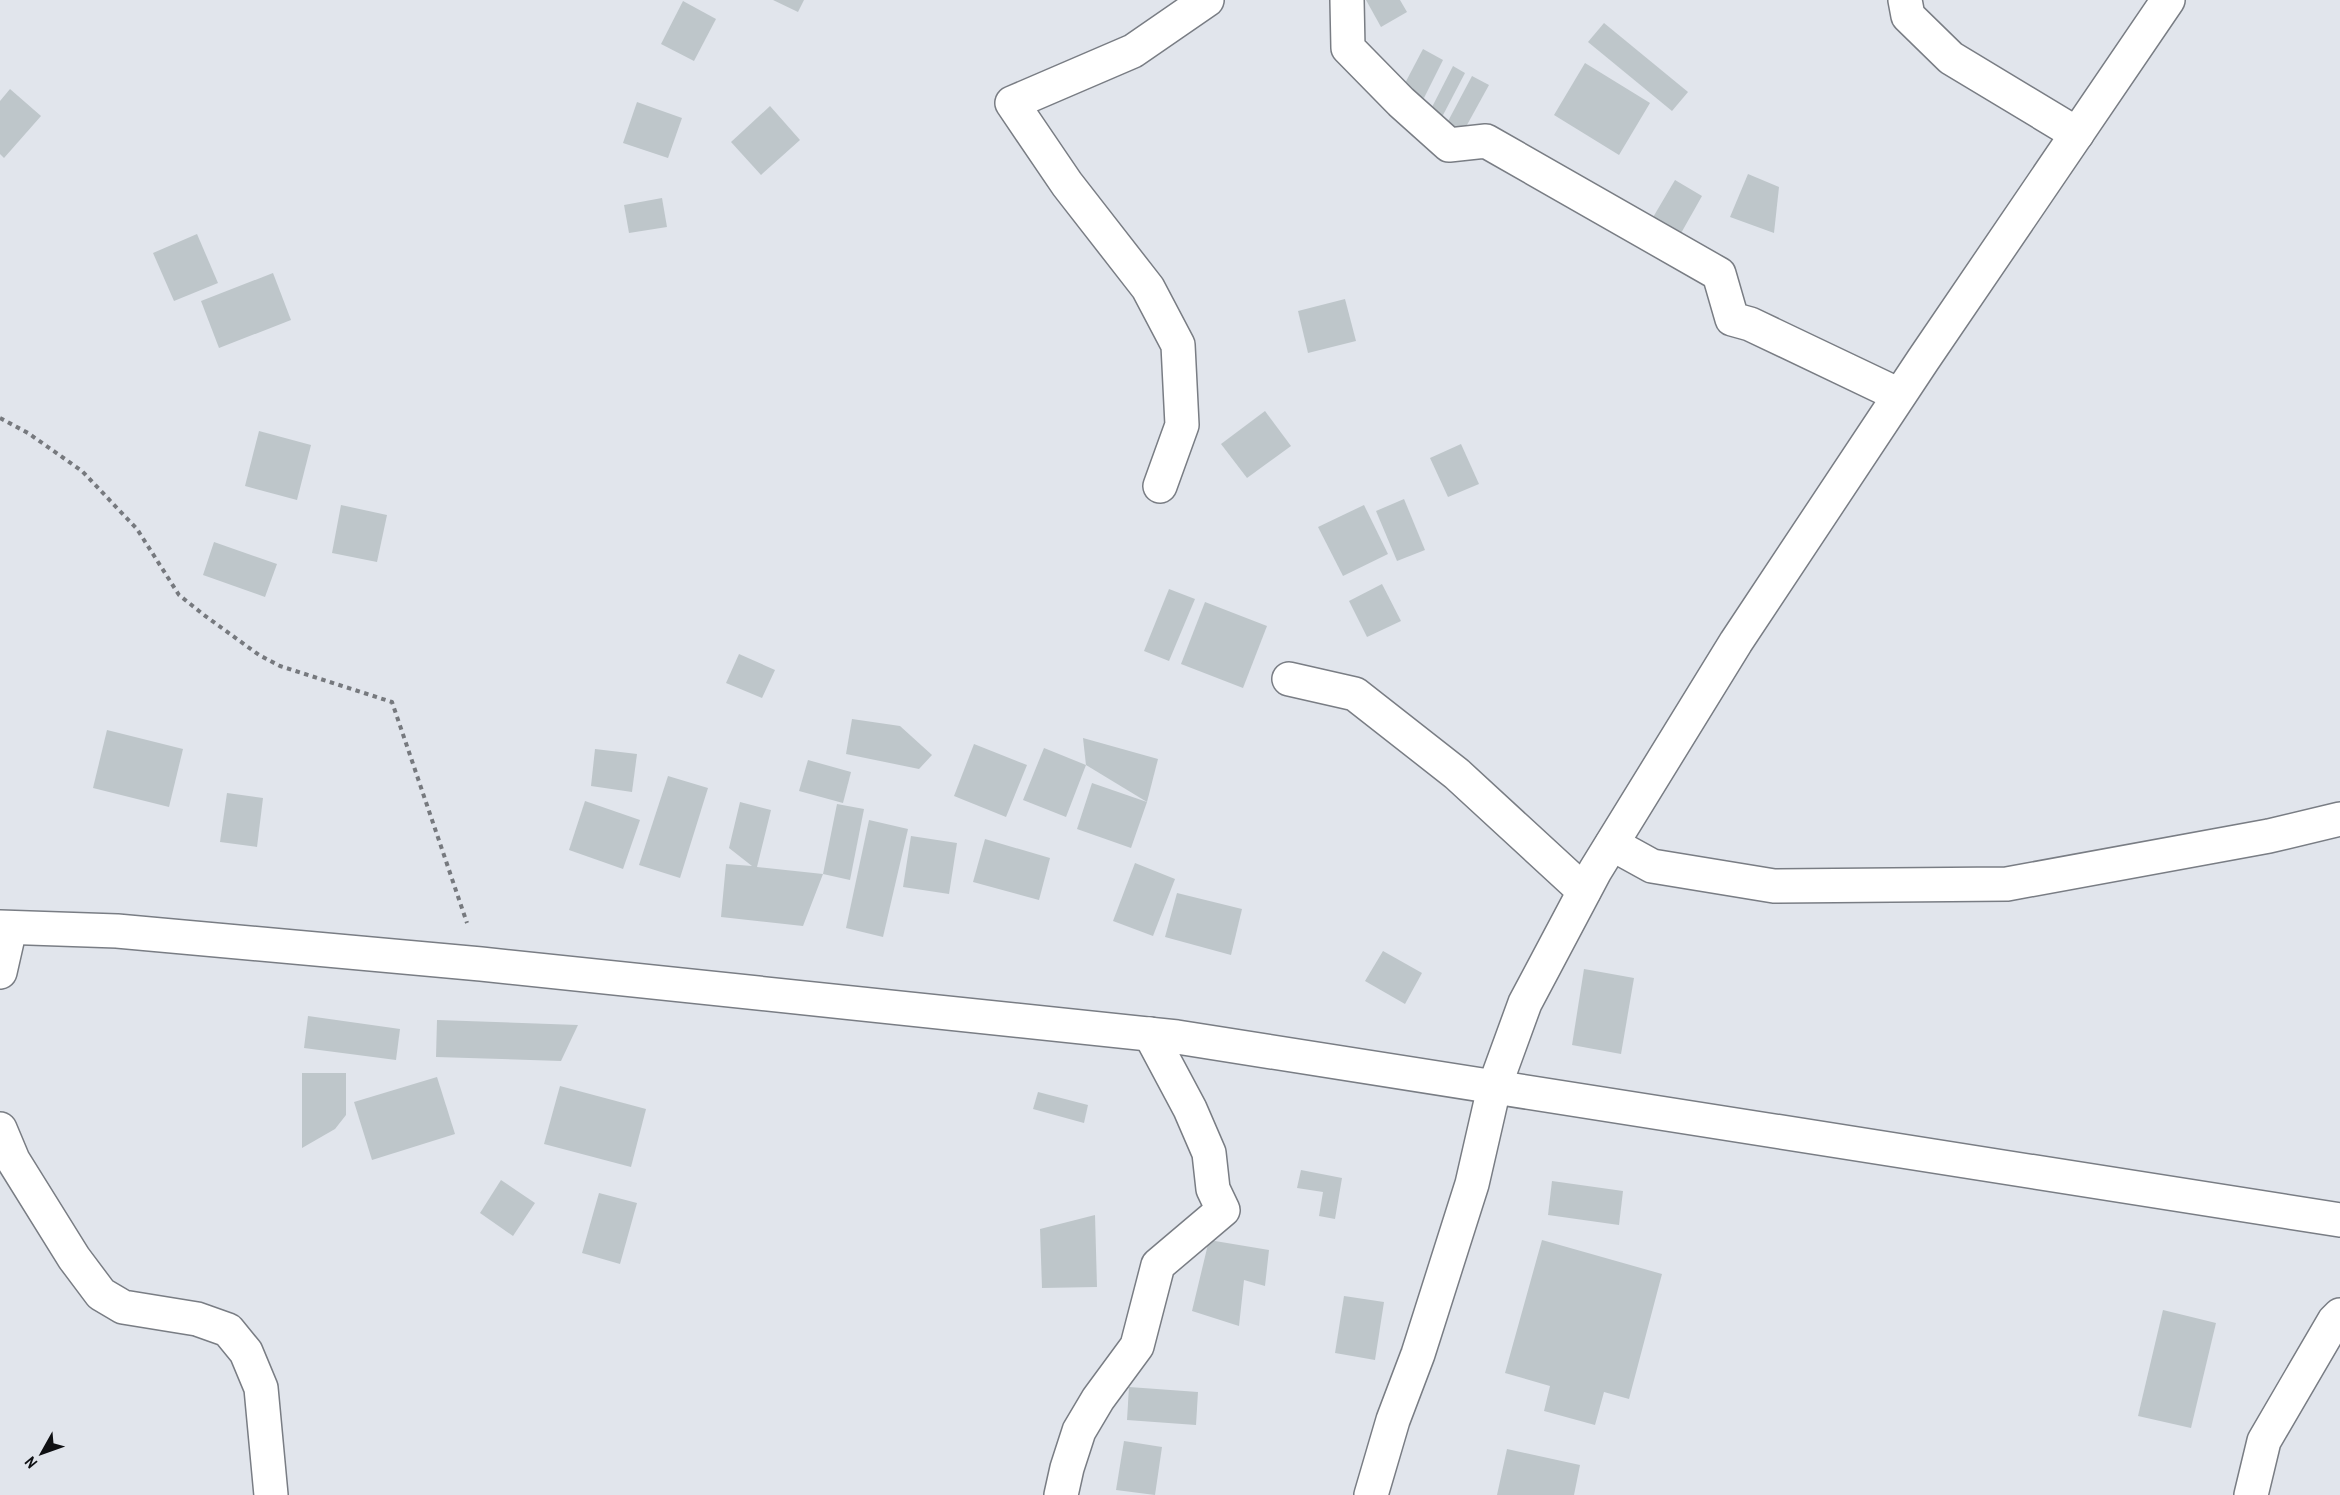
<svg xmlns="http://www.w3.org/2000/svg" width="2340" height="1495" viewBox="0 0 2340 1495" font-family="'Archivo Narrow',sans-serif">
<style>
.building{fill:#bec6ca}
.lines{fill:none;stroke-linecap:round;stroke-linejoin:round}
.minor-casing{stroke:#797d84;stroke-width:36}
.major-casing{stroke:#797d84;stroke-width:36}
.path{stroke:#76797e;stroke-width:4;stroke-dasharray:4.5 4.5;stroke-linecap:butt}
.minor{stroke:#fff;stroke-width:33}
.major{stroke:#fff;stroke-width:33}
</style>
<rect width="100%" height="100%" fill="#e1e5ec"/>
<g class="building">
<polygon points="773,0 804,0 798,12"/>
<polygon points="1366,0 1400,0 1407,12 1381,27"/>
<polygon points="683,1 716,19 694,61 661,44"/>
<polygon points="1604,23 1688,92 1672,111 1588,42"/>
<polygon points="1423,49 1443,60 1424,98 1403,87"/>
<polygon points="1585,63 1650,103 1619,155 1554,115"/>
<polygon points="1453,66 1465,73 1442,117 1430,111"/>
<polygon points="1472,76 1489,85 1462,134 1446,125"/>
<polygon points="10,89 41,116 4,158 0,154 0,101"/>
<polygon points="637,102 682,118 668,158 623,143"/>
<polygon points="770,106 800,140 761,175 731,142"/>
<polygon points="1748,174 1779,187 1774,233 1730,217"/>
<polygon points="1675,180 1702,196 1680,235 1652,219"/>
<polygon points="662,198 667,227 629,233 624,205"/>
<polygon points="197,234 218,283 174,301 153,253"/>
<polygon points="273,273 291,320 219,348 201,301"/>
<polygon points="1345,299 1356,341 1308,353 1298,311"/>
<polygon points="1265,411 1291,446 1247,478 1221,444"/>
<polygon points="259,431 311,445 297,500 245,486"/>
<polygon points="1461,444 1479,484 1448,497 1430,458"/>
<polygon points="1404,499 1425,550 1397,561 1376,511"/>
<polygon points="341,505 387,515 377,562 332,553"/>
<polygon points="1364,505 1388,554 1343,576 1318,527"/>
<polygon points="214,542 277,564 265,597 203,575"/>
<polygon points="1382,584 1401,621 1367,637 1349,601"/>
<polygon points="1169,589 1195,599 1169,661 1144,651"/>
<polygon points="1205,602 1267,626 1243,688 1181,664"/>
<polygon points="739,654 775,670 762,698 726,683"/>
<polygon points="852,719 900,726 932,755 919,769 846,754"/>
<polygon points="107,730 183,749 169,807 93,788"/>
<polygon points="1083,738 1158,759 1147,802 1086,765"/>
<polygon points="974,744 1027,765 1006,817 954,796"/>
<polygon points="1044,748 1086,765 1066,817 1023,800"/>
<polygon points="595,749 637,754 632,792 591,786"/>
<polygon points="808,760 851,772 843,803 799,791"/>
<polygon points="668,776 708,788 680,878 639,865"/>
<polygon points="1092,783 1147,802 1131,848 1077,829"/>
<polygon points="227,793 263,798 257,847 220,842"/>
<polygon points="585,801 640,820 623,869 569,850"/>
<polygon points="740,802 771,810 757,867 823,874 803,926 721,917 726,864 752,866 729,848"/>
<polygon points="837,804 864,809 850,880 823,874"/>
<polygon points="869,820 908,829 883,937 846,928"/>
<polygon points="911,836 957,843 949,894 903,887"/>
<polygon points="985,839 1050,858 1039,900 973,882"/>
<polygon points="1135,863 1175,879 1153,936 1113,921"/>
<polygon points="1177,893 1242,909 1231,955 1165,937"/>
<polygon points="1383,951 1422,973 1405,1004 1365,981"/>
<polygon points="1584,969 1634,978 1621,1054 1572,1045"/>
<polygon points="308,1016 400,1029 396,1060 304,1048"/>
<polygon points="437,1020 578,1025 561,1061 436,1057"/>
<polygon points="302,1073 346,1073 346,1115 335,1129 302,1148"/>
<polygon points="437,1077 455,1134 372,1160 354,1102"/>
<polygon points="560,1086 646,1109 631,1167 544,1144"/>
<polygon points="1038,1092 1088,1105 1084,1123 1033,1109"/>
<polygon points="1301,1170 1342,1178 1335,1219 1319,1216 1323,1192 1297,1188"/>
<polygon points="501,1180 535,1203 513,1236 480,1213"/>
<polygon points="1552,1181 1623,1191 1619,1225 1548,1215"/>
<polygon points="599,1193 637,1203 620,1264 582,1253"/>
<polygon points="1095,1215 1097,1287 1042,1288 1040,1229"/>
<polygon points="1209,1240 1269,1250 1265,1286 1244,1280 1239,1326 1192,1311"/>
<polygon points="1542,1240 1662,1274 1629,1399 1604,1392 1595,1425 1544,1411 1550,1386 1505,1373"/>
<polygon points="1344,1296 1384,1302 1375,1360 1335,1353"/>
<polygon points="2163,1310 2216,1323 2191,1428 2138,1416"/>
<polygon points="1129,1387 1198,1392 1196,1425 1127,1420"/>
<polygon points="1124,1441 1162,1447 1155,1495 1116,1490"/>
<polygon points="1507,1449 1580,1465 1574,1495 1497,1495"/>
</g>
<g class="lines">
<g class="minor-casing">
<g id="minor">
<polyline points="1347,0 1348,48 1401,102 1449,145 1486,141 1719,274 1732,319 1750,324 1899,395"/>
<polyline points="1905,0 1908,16 1951,58 2077,134"/>
<polyline points="1160,486 1182,425 1178,345 1148,288 1067,184 1012,103 1133,51 1207,0"/>
<polyline points="1289,679 1355,694 1457,774 1584,891"/>
<polyline points="1612,844 1652,866 1774,886 2007,884 2269,836 2340,819"/>
<polyline points="0,972 10,928"/>
<polyline points="0,1129 13,1160 74,1258 101,1294 123,1307 197,1319 228,1330 246,1352 261,1388 271,1495"/>
<polyline points="1061,1495 1067,1468 1079,1431 1098,1399 1137,1346 1158,1265 1223,1210 1213,1189 1209,1153 1190,1109 1150,1034"/>
<polyline points="1371,1495 1393,1420 1418,1354 1472,1184 1494,1088 1525,1003 1595,871 1736,642 1923,360 2168,0"/>
<polyline points="2251,1495 2264,1441 2334,1321 2340,1315"/>
</g>
</g>
<g class="major-casing">
<polyline id="major" points="0,927 117,931 481,964 1177,1037 2340,1220"/>
</g>
<polyline class="path" points="0,418 28,433 82,471 137,529 179,595 204,615 259,655 280,666 392,702 467,923"/>
<use href="#minor" class="minor"/>
<use href="#major" class="major"/>
</g>
<g transform="translate(42 1453) rotate(230)" stroke="#e1e5ec" stroke-width="4.5" paint-order="stroke">
<path d="M0-4.5L10 22L0 15L-10 22Z" fill="#0f1013"/>
<text y="-9" font-size="16" font-weight="bold" text-anchor="middle" fill="#0f1013">N</text>
</g>
</svg>
